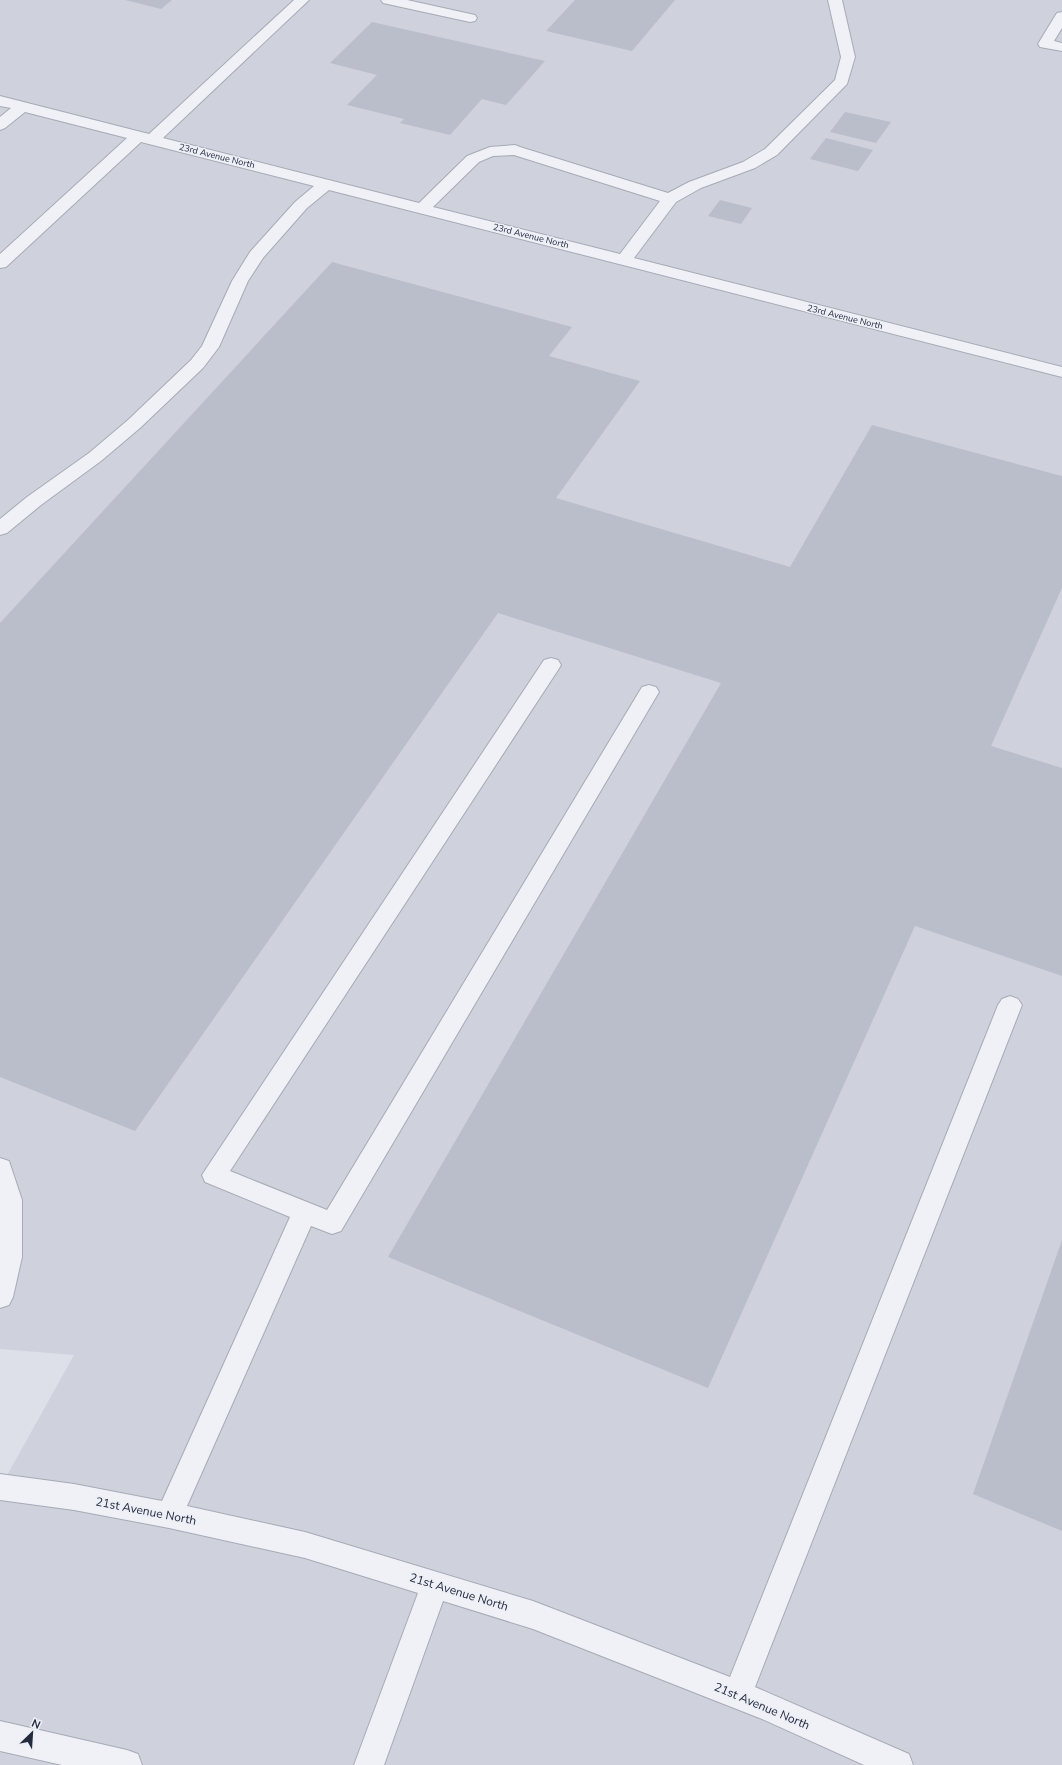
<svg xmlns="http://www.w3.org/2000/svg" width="1062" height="1765" viewBox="0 0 1062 1765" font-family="'Nunito Sans',sans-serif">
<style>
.built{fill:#cfd2dd}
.building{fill:#babecb}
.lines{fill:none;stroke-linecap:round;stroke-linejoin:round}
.minor-casing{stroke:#a6aab5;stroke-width:2}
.minor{fill:#f0f1f6;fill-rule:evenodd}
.labels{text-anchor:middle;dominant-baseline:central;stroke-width:3;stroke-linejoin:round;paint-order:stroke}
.far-street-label{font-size:9px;fill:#252b3f;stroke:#eceff6}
.near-street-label{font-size:12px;fill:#252b3f;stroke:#eceff6}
</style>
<rect width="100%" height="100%" fill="#dde0e8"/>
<polygon class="built" points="0,0 1062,0 1062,1765 0,1765 0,1488 74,1355 0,1349"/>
<g class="building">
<polygon points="125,0 172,0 161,9"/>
<polygon points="575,0 675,0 632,51 546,31"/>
<polygon points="372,22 545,61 506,105 482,99 450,135 400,123 404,119 347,105 377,75 330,63"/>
<polygon points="845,112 891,122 876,143 830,132"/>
<polygon points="826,138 873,150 858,171 810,159"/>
<polygon points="720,200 752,208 741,224 708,216"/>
<polygon points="332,262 572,327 549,356 640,381 556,498 790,567 872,425 1062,476 1062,588 991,746 1062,768 1062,976 915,926 708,1388 388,1257 721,683 498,613 135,1131 0,1077 0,623"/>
<polygon points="1062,1240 1062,1531 973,1494"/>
</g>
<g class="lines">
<g class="minor-casing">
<g id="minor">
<path d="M294 0H309L163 138 419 203 467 156 490 147 515 145 520 147 668 193 689 182 743 162 765 149 835 80 841 57 828 0H842L855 57 847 84 777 155 755 168 701 188 676 202 634 258 1062 367V377L329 190 307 208 263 258 248 281 219 347 203 368 140 428 101 461 41 505 7 533 0 535V519L27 497 89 453 128 420 191 360 202 346 232 281 250 252 295 202 314 186 141 142 6 267 0 268V254L127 138 25 112 5 128 0 130V117L11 108 0 106V96L149 134ZM514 155 660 201 620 254 433 207 479 162 493 156Z"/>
<polygon points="381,0 407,0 475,15 477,18 475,21 470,22 383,3"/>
<polygon points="1062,12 1062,28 1054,41 1062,43 1062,51 1040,47 1038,44 1055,16 1057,13"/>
<polygon points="551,658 558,660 561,665 558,670 230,1171 327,1210 642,687 649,685 656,687 659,692 341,1231 332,1234 311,1226 187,1506 305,1532 533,1601 730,1677 998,1005 1002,999 1010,996 1018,999 1022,1005 755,1687 909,1754 913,1765 864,1765 762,1719 533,1629 443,1601 384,1765 354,1765 418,1593 305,1558 169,1528 74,1510 0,1500 0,1474 74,1484 162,1501 290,1217 205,1182 202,1175 544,660"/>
<polygon points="0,1158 9,1161 22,1200 22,1257 13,1297 9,1305 0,1308"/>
<polygon points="0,1721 127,1750 138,1754 142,1765 62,1765 0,1751"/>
</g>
</g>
<use href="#minor" class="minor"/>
</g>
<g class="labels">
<g class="far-street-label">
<text transform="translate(217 156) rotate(14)">23rd Avenue North</text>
<text transform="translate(531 236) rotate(14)">23rd Avenue North</text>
<text transform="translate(845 317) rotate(14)">23rd Avenue North</text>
</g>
<g class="near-street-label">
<text transform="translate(146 1511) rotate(11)">21st Avenue North</text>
<text transform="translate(459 1592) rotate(17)">21st Avenue North</text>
<text transform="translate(762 1706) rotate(23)">21st Avenue North</text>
</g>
</g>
<g transform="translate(32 1733) rotate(25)" stroke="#eceff6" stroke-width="3" paint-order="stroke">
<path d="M0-3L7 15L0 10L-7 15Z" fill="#252b3f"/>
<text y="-6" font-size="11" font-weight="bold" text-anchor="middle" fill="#252b3f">N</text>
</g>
</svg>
